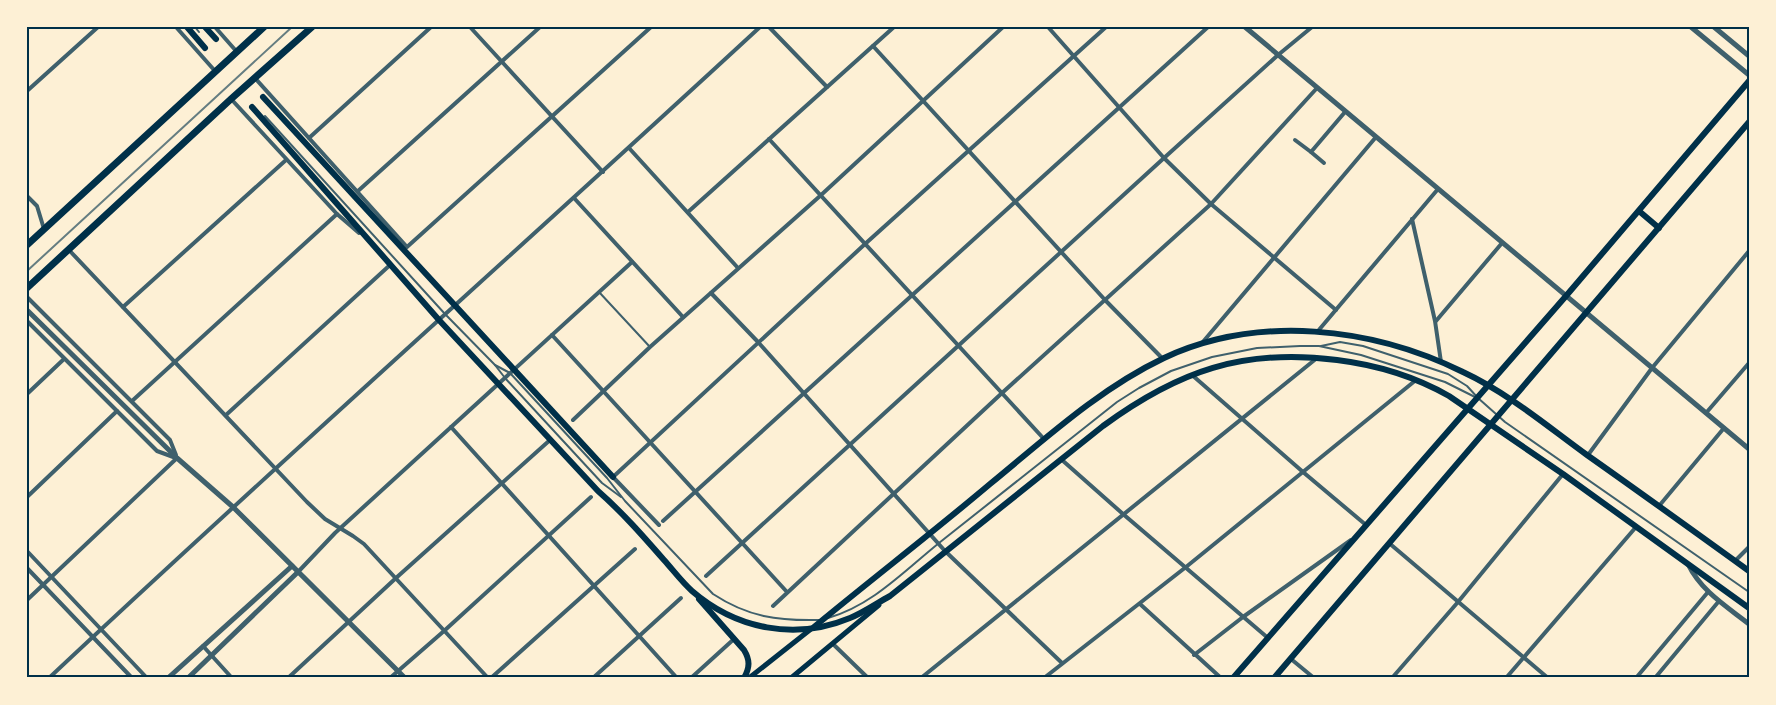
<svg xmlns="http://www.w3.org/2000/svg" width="1776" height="705" viewBox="0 0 1776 705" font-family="'Fira Sans',sans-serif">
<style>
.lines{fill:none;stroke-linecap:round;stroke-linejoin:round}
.service{stroke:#3f606c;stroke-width:2}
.minor{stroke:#3f606c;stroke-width:4}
.tertiary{stroke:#3f606c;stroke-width:5}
.secondary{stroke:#003049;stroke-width:5}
.primary{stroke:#003049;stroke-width:6}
.trunk{stroke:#003049;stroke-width:7}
.rail{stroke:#657d81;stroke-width:2}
.neatline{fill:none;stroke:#003049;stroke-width:2}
</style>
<rect width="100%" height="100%" fill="#fdf0d5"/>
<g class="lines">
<g class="service">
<polyline points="195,27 199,32"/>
<polyline points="265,116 445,314 495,365 505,378 602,483 621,497"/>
<polyline points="599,292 650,347"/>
<polyline points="1321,346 1340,342 1363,346 1448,374 1467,386 1478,398 1505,422 1749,592"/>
<path d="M495 365 510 373 607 478 625 501 713 594C748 617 778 621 819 620"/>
<path d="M828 618C874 605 907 568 944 539 1002 493 1059 448 1117 402L1139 388 1171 371 1212 357 1257 348 1300 346H1319L1361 355 1445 382 1475 397"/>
</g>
<g class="minor">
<polyline points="176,27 215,71"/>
<polyline points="215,27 237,52"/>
<polyline points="470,27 603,172"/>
<polyline points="769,27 827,87"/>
<polyline points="1048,27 1164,158 1211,204 1336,310"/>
<polyline points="873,46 1106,301 1162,358"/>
<polyline points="255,78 407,247 651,27"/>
<polyline points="27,91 98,27"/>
<polyline points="232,100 337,214 359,233"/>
<polyline points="309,138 431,27"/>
<polyline points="769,139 1044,439"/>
<polyline points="1295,140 1311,152"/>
<polyline points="629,148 738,268"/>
<polyline points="1324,163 1311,152 1345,112"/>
<polyline points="358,191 540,27"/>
<polyline points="27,196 37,206 44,229"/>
<polyline points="574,198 683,317"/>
<polyline points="688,212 894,27"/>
<polyline points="1412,219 1435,321 1441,362"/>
<polyline points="69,250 307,502 325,519 353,536 364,544 488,678"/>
<polyline points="711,293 758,342 945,551 1062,663"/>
<polyline points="27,297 170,440 176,455"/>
<polyline points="123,307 286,160"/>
<polyline points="27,321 157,451 176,458"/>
<polyline points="1436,321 1502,243"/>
<polyline points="1318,331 1438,189"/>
<polyline points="552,335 787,592"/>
<polyline points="1202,343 1376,137"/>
<polyline points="1192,375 1303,472 1366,525"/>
<polyline points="27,394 64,359"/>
<polyline points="132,401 337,214"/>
<polyline points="1706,413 1749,363"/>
<polyline points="226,415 390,265"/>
<polyline points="573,420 650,347 820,196 1003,27"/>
<polyline points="451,427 677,678"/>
<polyline points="1588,455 1652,368 1749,251"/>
<polyline points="1062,460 1123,514 1268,638"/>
<polyline points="27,497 117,411"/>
<polyline points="1659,506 1724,428"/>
<polyline points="663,521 1208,27"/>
<polyline points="659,525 613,477 865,244 1106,27"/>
<polyline points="1389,543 1548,678"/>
<polyline points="27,551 147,678"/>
<polyline points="1735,561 1749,547"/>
<polyline points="27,568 132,678"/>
<polyline points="298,572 335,533 632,262"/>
<polyline points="706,576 1164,158 1278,55 1312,27"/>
<polyline points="27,600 177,458"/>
<polyline points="1140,604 1221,678"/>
<polyline points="773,606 1002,393 1211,204 1317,88"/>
<polyline points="833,644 868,678"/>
<polyline points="203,646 232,678"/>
<polyline points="1194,655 1243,617 1351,540"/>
<polyline points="1291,659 1314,678"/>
<path d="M49 678C283 458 524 245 760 27"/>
<polyline points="288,678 396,578 550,440"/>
<polyline points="390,678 444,631 591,497"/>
<polyline points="491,678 635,549"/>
<polyline points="593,678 681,598"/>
<polyline points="691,678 734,639"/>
<polyline points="921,678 1317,358"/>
<polyline points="1044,678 1186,567 1416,380"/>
<polyline points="1392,678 1458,602 1563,474"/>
<polyline points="1506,678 1636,527"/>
<polyline points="1636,678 1708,592"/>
<polyline points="1655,678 1719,601"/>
</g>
<g class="tertiary">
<polyline points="1245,27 1749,449"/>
<polyline points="1691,27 1749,75"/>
<polyline points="1714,27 1749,56"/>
<polyline points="28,311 177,458 233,507 405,678"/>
<path d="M1688 564C1701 591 1726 606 1749 624"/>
<polyline points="168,678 292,566"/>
<polyline points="188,678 298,572"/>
</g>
<g class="secondary">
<polyline points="749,678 811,629"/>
<polyline points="791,678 879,605"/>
</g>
<g class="primary">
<polyline points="187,27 205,48"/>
<polyline points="205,27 216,39"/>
<polyline points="263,97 613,477"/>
<path d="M252 107 439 320 598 491C622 512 643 536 664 560 673 570 682 582 692 591 736 629 795 641 850 618 863 613 877 603 890 596L1103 426C1178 371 1243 348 1337 360 1377 365 1414 376 1449 396L1563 474 1749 608"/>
<polyline points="1639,211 1659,228"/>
<path d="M699 599 744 650C750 660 750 667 744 678"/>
<path d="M814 627C872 579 932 533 990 484 1045 439 1099 389 1164 358 1258 314 1372 327 1463 372 1508 393 1547 426 1587 455 1641 493 1695 532 1749 571"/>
<polyline points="1233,678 1566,296 1749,81"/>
<polyline points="1274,678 1749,122"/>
</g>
<g class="trunk">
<polyline points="27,245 264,27"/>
<polyline points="27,288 231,99 312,27"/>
</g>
<polyline class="rail" points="27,271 292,27"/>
</g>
<rect width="1776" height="705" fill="none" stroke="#fdf0d5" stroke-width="57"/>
<rect x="28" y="28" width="1720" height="648" class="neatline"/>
</svg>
